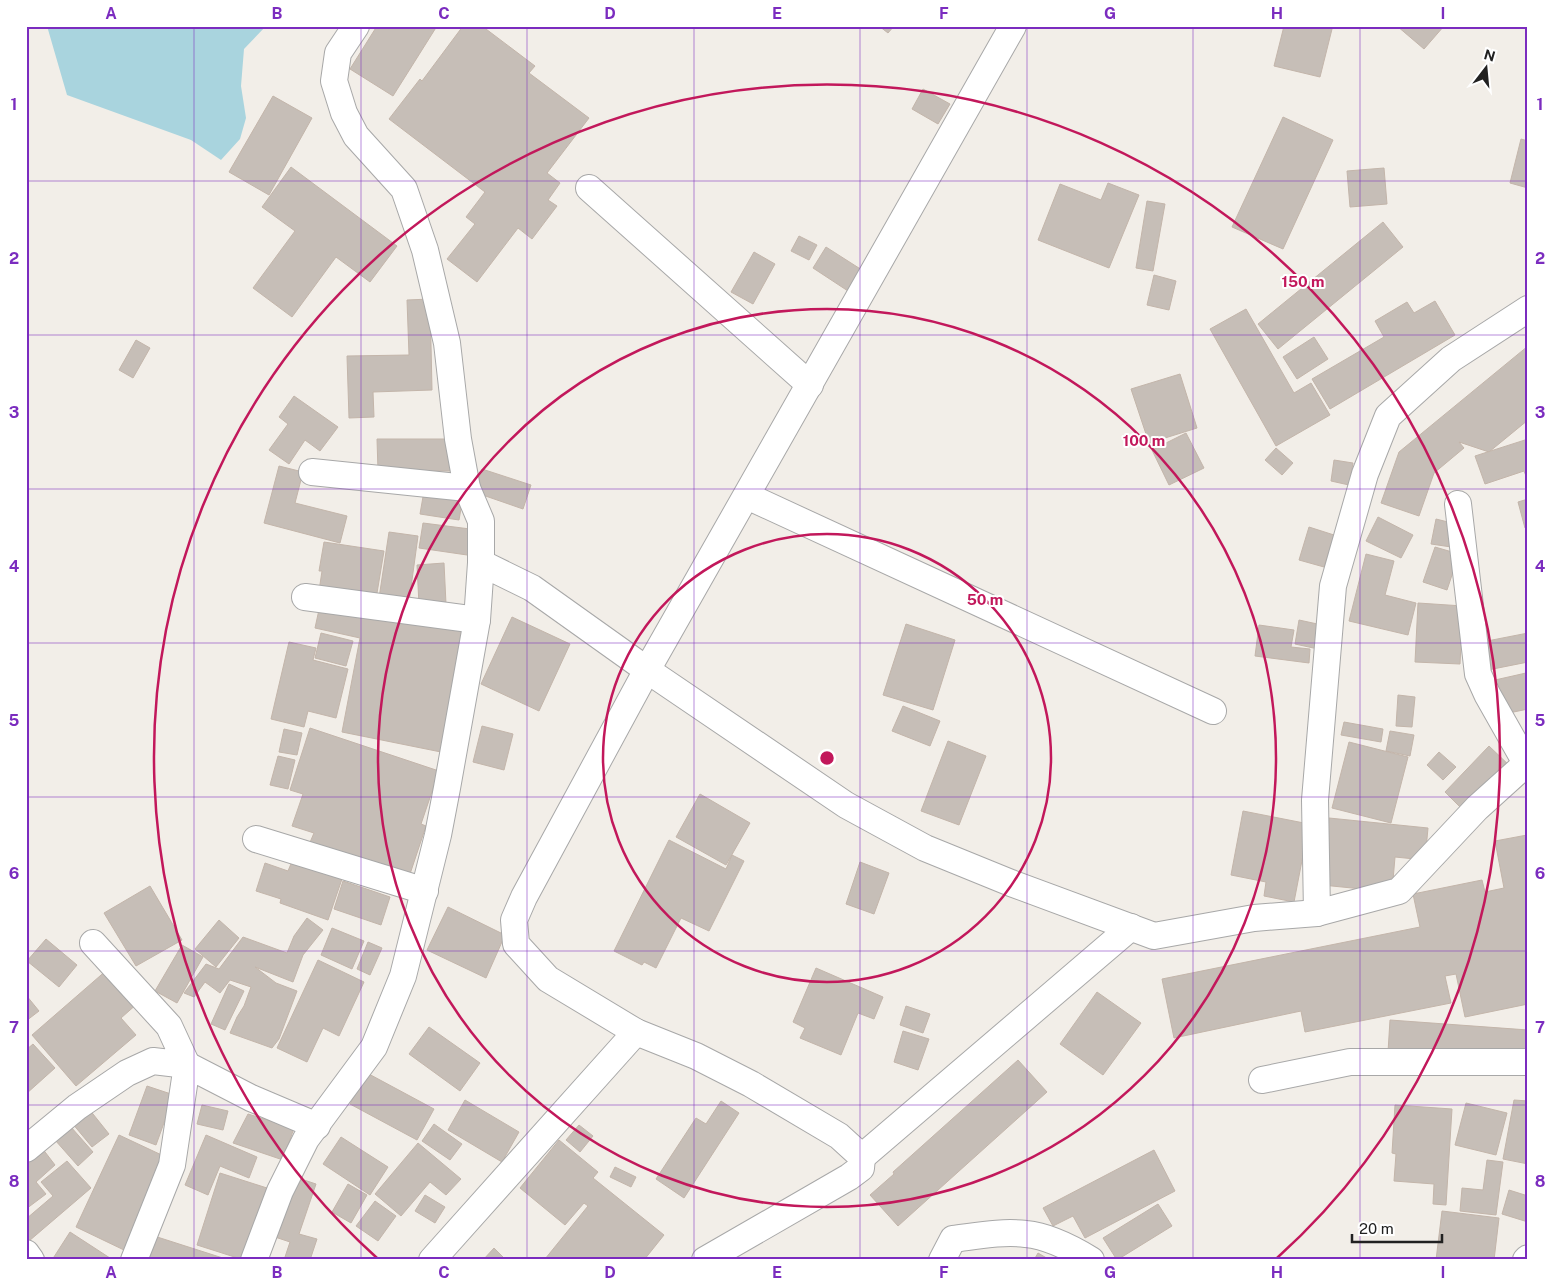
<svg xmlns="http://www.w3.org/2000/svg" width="1554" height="1286" viewBox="0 0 1554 1286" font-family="'Public Sans',sans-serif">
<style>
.water{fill:#a9d4de}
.building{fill:#c6beb7;stroke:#c3b5aa}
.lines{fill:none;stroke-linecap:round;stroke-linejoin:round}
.minor-casing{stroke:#a8a8a8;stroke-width:28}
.minor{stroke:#fff;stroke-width:26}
.grid{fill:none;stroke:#7b2cbf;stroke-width:1;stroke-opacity:0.55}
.ring{fill:none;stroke:#c2185b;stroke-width:2.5}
.centre{fill:#c2185b;stroke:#fff;stroke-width:2.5}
.ring-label{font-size:15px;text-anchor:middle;font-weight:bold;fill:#c2185b;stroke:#fff;stroke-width:4;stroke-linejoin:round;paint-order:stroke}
.neatline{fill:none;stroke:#7b2cbf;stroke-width:2}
.grid-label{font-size:16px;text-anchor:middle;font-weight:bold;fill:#7b2cbf}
</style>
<rect width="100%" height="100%" fill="#f2eee8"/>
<polygon class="water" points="47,26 266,26 244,49 241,86 246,118 240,139 221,160 191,140 67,95"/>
<g class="building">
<polygon points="377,26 437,26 393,96 350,69"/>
<polygon points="463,26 482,26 535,66 529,73 589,118 547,173 560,183 548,200 557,206 532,239 518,228 477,282 447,259 475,224 466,217 485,192 389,119 420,79 422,81"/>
<polygon points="879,26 894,26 888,33"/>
<polygon points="1284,26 1320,26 1332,29 1320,77 1274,66"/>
<polygon points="1397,26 1444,26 1424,49"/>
<polygon points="923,89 950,104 938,124 912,109"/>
<polygon points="273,96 312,118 269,195 229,172"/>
<polygon points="1283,117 1333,140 1283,249 1232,227"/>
<polygon points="1521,139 1528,141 1528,188 1510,183"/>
<polygon points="291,167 397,246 370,282 336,257 292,317 253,288 295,231 262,207"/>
<polygon points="1384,168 1387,204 1350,207 1347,171"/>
<polygon points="1108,183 1139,195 1109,268 1038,240 1060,184 1101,200"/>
<polygon points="1147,201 1165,204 1153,271 1136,268"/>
<polygon points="1383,222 1403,247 1278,349 1258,324"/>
<polygon points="799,236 817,245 809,260 791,251"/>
<polygon points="826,247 862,270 848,291 813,268"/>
<polygon points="754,252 775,264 753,304 731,292"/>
<polygon points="1154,275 1176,281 1169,310 1147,305"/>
<polygon points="430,299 432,390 373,392 374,417 349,418 347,356 409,355 407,300"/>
<polygon points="1435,301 1455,335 1330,409 1312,379 1384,337 1375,321 1407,302 1414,313"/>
<polygon points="1246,309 1294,393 1311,383 1330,415 1276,446 1210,329"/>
<polygon points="1314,337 1328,359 1297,379 1283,357"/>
<polygon points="136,340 150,348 133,378 119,370"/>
<polygon points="1528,346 1528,420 1489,452 1459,442 1464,448 1434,473 1419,516 1381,503 1399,452"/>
<polygon points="1180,374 1197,428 1149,443 1131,389"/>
<polygon points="294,396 338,427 320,451 305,440 289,464 269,450 288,424 279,417"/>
<polygon points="1186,433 1204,468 1169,485 1152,450"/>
<polygon points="377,439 453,439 453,471 378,471"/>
<polygon points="1528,439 1528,481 1524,471 1485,484 1475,456"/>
<polygon points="1276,448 1293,463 1282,475 1265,460"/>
<polygon points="1334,460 1353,463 1349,485 1331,481"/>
<polygon points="279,466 303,472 295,503 347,516 340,543 264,523"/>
<polygon points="482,469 531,485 523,509 474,492"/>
<polygon points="424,491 463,497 459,520 420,514"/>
<polygon points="1528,499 1528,528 1525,528 1518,502"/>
<polygon points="1378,517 1413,535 1401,558 1366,541"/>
<polygon points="1436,519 1456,524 1458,548 1431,544"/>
<polygon points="423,523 478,530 474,556 419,548"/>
<polygon points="1309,527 1334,535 1324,567 1299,560"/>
<polygon points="389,532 418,536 409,602 379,598"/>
<polygon points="324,542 384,551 376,599 319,591 322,571 319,571"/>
<polygon points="1435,547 1459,554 1447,590 1423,582"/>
<polygon points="1366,554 1394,561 1385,595 1416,603 1408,635 1349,621"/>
<polygon points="444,563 446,604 419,605 417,565"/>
<polygon points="1418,603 1463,606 1460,664 1415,662"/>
<polygon points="320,605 465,628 441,752 342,732 360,638 315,628"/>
<polygon points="512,617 570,644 539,711 481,684"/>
<polygon points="1299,620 1322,625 1318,649 1295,644"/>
<polygon points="906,624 955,640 933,710 883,695"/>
<polygon points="1259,625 1294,630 1291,647 1310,649 1309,663 1255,656"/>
<polygon points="321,633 353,641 346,666 315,658"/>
<polygon points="1528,633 1528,662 1488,670 1482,642"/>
<polygon points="289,642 316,648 313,660 348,669 336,718 308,711 304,727 271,719"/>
<polygon points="1526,673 1528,681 1528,709 1504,714 1495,680"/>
<polygon points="1398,695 1415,697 1412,727 1396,726"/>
<polygon points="903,706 940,721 930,746 892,731"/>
<polygon points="1344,722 1383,729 1381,742 1341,735"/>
<polygon points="482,726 513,734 504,770 473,762"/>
<polygon points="310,728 439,771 421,824 426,826 408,880 308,847 314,833 292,826 303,794 290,790"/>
<polygon points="284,729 302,733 297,755 279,752"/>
<polygon points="1390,731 1414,735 1410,756 1386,751"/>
<polygon points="948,741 986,756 959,825 921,811"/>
<polygon points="1349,742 1408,757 1391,823 1332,808"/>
<polygon points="1489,746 1512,768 1468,815 1445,792"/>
<polygon points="1439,752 1456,767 1443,780 1427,765"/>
<polygon points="278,756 295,760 288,789 270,785"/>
<polygon points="700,794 750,823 726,865 676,837"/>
<polygon points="1243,811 1309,824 1294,902 1264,896 1266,882 1231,875"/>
<polygon points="1329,818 1428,828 1425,860 1395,857 1392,892 1322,885"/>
<polygon points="1527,835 1528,1004 1465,1017 1456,974 1445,976 1451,1003 1305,1032 1301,1011 1174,1038 1162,979 1420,927 1413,894 1482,880 1485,892 1504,888 1495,841"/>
<polygon points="669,840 726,869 732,855 744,861 709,931 681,918 656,968 644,962 642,965 614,951"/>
<polygon points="293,859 343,876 328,920 280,903 281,899 256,891 265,863 288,871"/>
<polygon points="860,862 889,873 874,914 846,904"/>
<polygon points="343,881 390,897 381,925 334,909"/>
<polygon points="150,886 182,940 136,966 104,913"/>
<polygon points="448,907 505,935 486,978 427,950"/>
<polygon points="307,918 323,930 303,955 293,982 255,967 276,983 297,991 279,1039 272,1048 230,1033 237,1017 244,1006 251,987 230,980 220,993 205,982 194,997 184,993 206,964 219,969 243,937 287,953 294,936"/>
<polygon points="219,920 239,938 216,967 195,949"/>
<polygon points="332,928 364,941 352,969 321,955"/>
<polygon points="46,939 77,965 59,987 27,961"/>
<polygon points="368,942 382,948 370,975 357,969"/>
<polygon points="182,945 203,957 177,1003 155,991"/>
<polygon points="318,960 364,982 339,1036 323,1028 307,1062 277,1048"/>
<polygon points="816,968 883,997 874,1019 858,1013 841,1055 800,1038 805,1028 793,1022"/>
<polygon points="108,969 138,1003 121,1018 136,1035 76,1086 32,1035"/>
<polygon points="229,984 244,991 225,1030 211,1024"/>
<polygon points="1097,992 1141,1023 1103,1075 1060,1044"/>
<polygon points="26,995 39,1011 26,1021"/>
<polygon points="906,1006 930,1014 923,1033 900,1025"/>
<polygon points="1390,1020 1528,1030 1528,1055 1388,1052"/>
<polygon points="429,1027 480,1063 460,1091 409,1054"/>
<polygon points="903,1031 929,1039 918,1070 894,1062"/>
<polygon points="33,1044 55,1068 26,1094 26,1050"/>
<polygon points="1018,1060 1047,1092 898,1226 870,1195 894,1174 893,1172"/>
<polygon points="367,1073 434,1109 417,1140 350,1104"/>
<polygon points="147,1086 174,1095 156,1145 129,1135"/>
<polygon points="465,1100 519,1132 502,1162 448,1130"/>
<polygon points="1514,1100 1528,1101 1528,1164 1503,1159"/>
<polygon points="721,1101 739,1113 684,1198 656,1179 696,1118 706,1124"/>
<polygon points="1466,1103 1507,1113 1496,1155 1455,1145"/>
<polygon points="202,1105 228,1111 223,1130 197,1124"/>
<polygon points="1395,1105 1452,1109 1446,1205 1433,1204 1434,1184 1394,1181 1396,1154 1392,1153"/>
<polygon points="89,1109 109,1134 92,1147 72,1123"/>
<polygon points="248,1114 294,1128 283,1160 233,1143"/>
<polygon points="434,1124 462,1144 450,1160 422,1141"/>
<polygon points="579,1125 593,1136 580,1152 566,1140"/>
<polygon points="71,1127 93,1152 78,1166 55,1140"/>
<polygon points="119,1135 168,1158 124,1250 76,1227"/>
<polygon points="206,1135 257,1157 249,1178 220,1166 208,1195 185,1185"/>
<polygon points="341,1137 388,1167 370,1195 323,1164"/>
<polygon points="559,1140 598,1172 593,1178 664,1235 644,1260 545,1259 588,1206 584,1203 565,1225 520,1188"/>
<polygon points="418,1143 461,1179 446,1195 430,1182 401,1216 375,1194"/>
<polygon points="42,1148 55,1165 36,1182 46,1194 26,1209 26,1161"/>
<polygon points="1154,1150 1175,1191 1085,1238 1073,1216 1053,1226 1043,1208"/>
<polygon points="1487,1160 1503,1162 1496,1215 1460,1211 1462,1188 1483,1190"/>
<polygon points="67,1161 91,1188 29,1241 26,1237 26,1219 53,1196 41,1182"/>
<polygon points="615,1167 636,1177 631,1187 610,1177"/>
<polygon points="220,1173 267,1188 244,1260 197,1245"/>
<polygon points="295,1177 316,1184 299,1234 317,1239 310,1260 284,1260 290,1242 275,1237"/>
<polygon points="348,1184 367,1195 351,1223 332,1212"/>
<polygon points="1509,1190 1528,1196 1528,1222 1502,1214"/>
<polygon points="425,1195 445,1207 435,1223 415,1211"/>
<polygon points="375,1201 396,1216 378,1241 356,1226"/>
<polygon points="1158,1204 1172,1226 1117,1260 1103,1238"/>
<polygon points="1442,1211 1499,1218 1494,1260 1436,1260"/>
<polygon points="70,1232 113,1260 52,1260"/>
<polygon points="151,1235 229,1260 143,1260"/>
<polygon points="494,1248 506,1260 483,1260"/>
<polygon points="1038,1253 1050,1260 1034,1260"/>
</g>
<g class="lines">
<g class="minor-casing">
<g id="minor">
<polyline points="356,26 338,53 334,81 344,113 356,136 404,189 425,250 447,343 458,439 467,488 481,521 481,563"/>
<polyline points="589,188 810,385"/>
<polyline points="312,472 467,488"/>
<polyline points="747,496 1213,711"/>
<polyline points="1458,504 1478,674 1487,694 1526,763"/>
<polyline points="305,597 477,620"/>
<polyline points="256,839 425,891"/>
<polyline points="1317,913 1315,800 1333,586 1365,474 1388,416 1451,359 1528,309"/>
<polyline points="1262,1080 1350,1062 1528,1062"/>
<polyline points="26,1149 77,1107 127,1073 153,1061 187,1065 169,1026 93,943"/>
<polyline points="862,1157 1131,927"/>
<polyline points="26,1253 31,1260"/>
<polyline points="134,1260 172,1165 187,1065 251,1098 317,1126"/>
<polyline points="254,1260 280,1191 306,1139 374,1047 403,976 438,835 447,788 477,620 481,563 532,588 647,670 846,805 925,848 1011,883 1154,936 1254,918 1317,913 1399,891 1477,808 1528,762"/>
<polyline points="432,1260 636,1032"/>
<polyline points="705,1260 849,1177 861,1168 862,1157 839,1136 751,1084 696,1056 636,1032 548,979 516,944 514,920 524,897 647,670 1013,26"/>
<path d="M942 1260 953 1239C977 1236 1002 1231 1026 1234 1048 1236 1073 1249 1091 1260"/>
<polyline points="1526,1260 1528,1258"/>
</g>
</g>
<use href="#minor" class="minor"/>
</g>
<path class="grid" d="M194 26V1260M361 26V1260M527 26V1260M694 26V1260M860 26V1260M1027 26V1260M1193 26V1260M1360 26V1260M26 181H1528M26 335H1528M26 489H1528M26 643H1528M26 797H1528M26 951H1528M26 1105H1528"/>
<g class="ring">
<circle cx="827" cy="758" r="224"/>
<circle cx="827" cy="758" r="449"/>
<path d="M377 1258A673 673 0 1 1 1277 1258"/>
</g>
<circle cx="827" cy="758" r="8" class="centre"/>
<g class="ring-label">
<text x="1303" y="287">150 m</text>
<text x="1144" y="446">100 m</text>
<text x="985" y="605">50 m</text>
</g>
<rect width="1554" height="1286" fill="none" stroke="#ffffff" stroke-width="55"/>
<g transform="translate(1486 68) rotate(16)" stroke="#ffffff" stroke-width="4" paint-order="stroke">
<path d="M0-4L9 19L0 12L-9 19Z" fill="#212121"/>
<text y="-8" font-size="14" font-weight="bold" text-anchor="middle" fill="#212121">N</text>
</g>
<path d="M1352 1234v8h90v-8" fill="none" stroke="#212121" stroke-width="2.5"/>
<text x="1359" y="1234" font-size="15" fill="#212121" stroke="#ffffff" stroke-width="4" paint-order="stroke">20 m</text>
<rect x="28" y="28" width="1498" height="1230" class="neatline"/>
<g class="grid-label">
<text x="111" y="19">A</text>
<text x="277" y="19">B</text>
<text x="444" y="19">C</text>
<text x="610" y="19">D</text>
<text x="777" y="19">E</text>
<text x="944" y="19">F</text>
<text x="1110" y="19">G</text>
<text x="1277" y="19">H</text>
<text x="1443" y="19">I</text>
<text x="14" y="110">1</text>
<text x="1540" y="110">1</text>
<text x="14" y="264">2</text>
<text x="1540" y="264">2</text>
<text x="14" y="418">3</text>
<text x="1540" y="418">3</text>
<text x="14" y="572">4</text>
<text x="1540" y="572">4</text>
<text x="14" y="726">5</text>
<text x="1540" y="726">5</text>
<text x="14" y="879">6</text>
<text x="1540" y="879">6</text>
<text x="14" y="1033">7</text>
<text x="1540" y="1033">7</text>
<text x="14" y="1187">8</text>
<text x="1540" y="1187">8</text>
<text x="111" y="1278">A</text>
<text x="277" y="1278">B</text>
<text x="444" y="1278">C</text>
<text x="610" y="1278">D</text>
<text x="777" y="1278">E</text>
<text x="944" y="1278">F</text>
<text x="1110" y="1278">G</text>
<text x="1277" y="1278">H</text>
<text x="1443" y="1278">I</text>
</g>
</svg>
